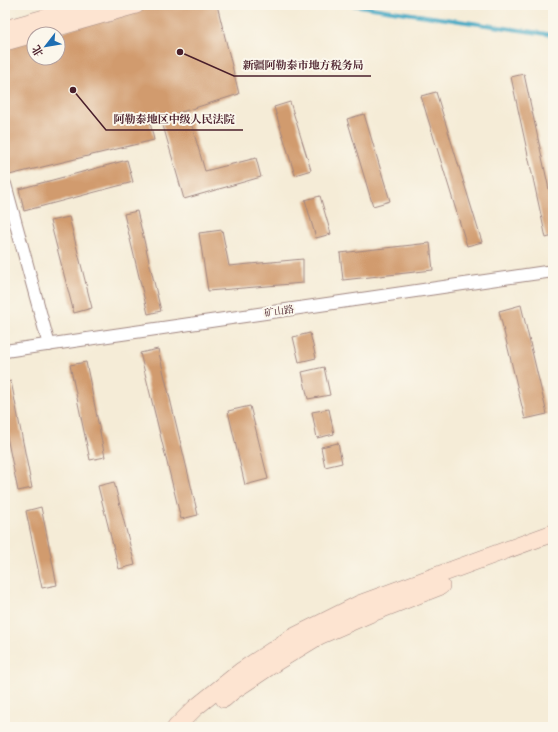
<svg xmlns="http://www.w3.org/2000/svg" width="558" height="732" viewBox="0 0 558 732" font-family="'Libre Caslon Text','Noto Serif SC',serif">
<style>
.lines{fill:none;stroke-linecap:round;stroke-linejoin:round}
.stream{stroke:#44a9c4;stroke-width:4}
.building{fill:#d19b6e}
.minor-casing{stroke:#a08681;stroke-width:14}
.secondary-casing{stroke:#a08681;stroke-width:18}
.minor{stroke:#fff;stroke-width:12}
.secondary{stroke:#fde4d1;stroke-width:17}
.labels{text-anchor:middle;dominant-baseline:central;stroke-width:4;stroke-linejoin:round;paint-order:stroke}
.street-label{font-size:10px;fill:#4a1f2b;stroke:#fbf7ec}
.leader{fill:none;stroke:#4a1f2b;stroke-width:1.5}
.callout-dot{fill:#4a1f2b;stroke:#fbf7ec;stroke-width:1.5}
.callout-label{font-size:11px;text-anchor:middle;font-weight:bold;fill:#4a1f2b;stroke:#fbf7ec;stroke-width:4;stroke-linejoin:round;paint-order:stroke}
</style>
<rect width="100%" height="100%" fill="#fbf7ec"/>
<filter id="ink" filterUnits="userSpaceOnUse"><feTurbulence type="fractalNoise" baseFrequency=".025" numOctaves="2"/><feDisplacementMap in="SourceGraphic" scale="8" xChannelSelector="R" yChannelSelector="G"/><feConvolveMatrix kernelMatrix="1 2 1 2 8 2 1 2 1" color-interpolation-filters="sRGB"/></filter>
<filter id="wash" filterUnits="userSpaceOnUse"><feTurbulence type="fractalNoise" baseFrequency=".012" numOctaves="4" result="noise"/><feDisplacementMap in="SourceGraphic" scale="16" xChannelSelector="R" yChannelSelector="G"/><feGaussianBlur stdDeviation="0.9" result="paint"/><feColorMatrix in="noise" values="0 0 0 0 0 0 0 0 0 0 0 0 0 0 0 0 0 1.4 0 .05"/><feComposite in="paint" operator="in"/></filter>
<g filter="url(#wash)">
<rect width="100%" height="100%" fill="#f5ecd7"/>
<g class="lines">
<polyline class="stream" points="352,5 553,35"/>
</g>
<g id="blocks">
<g class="building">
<polygon points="136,5 217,5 239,94 150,122 154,140 5,176 5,42 34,34 34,58 58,58 58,34"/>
<polygon points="524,74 553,208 553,236 546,238 511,77"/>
<polygon points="436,92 482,242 467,246 421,96"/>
<polygon points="290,102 311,170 295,175 274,107"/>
<polygon points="364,114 390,201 373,206 347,119"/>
<polygon points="189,116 205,171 256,158 261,177 184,199 162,122"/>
<polygon points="127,160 133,182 24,211 19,189"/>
<polygon points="320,196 331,234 316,238 305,200"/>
<polygon points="137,211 161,311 148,314 124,214"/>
<polygon points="69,217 92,308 74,313 50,221"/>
<polygon points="222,230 229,266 303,259 303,283 208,291 199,233"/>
<polygon points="430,243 433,270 343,280 340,253"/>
<polygon points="521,305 547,414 525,419 499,311"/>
<polygon points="310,333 316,358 299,362 293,337"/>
<polygon points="158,349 198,515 181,519 140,353"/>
<polygon points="86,362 105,457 90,460 70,365"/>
<polygon points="324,367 330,395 308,399 302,372"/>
<polygon points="11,381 32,488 18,491 5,427 5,383"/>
<polygon points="250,406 268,479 245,485 228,411"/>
<polygon points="329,409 334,434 317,438 312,412"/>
<polygon points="338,443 342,463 325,467 321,447"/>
<polygon points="114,482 135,565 119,569 98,486"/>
<polygon points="41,507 57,585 42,588 26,511"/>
</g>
</g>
</g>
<g filter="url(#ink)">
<use href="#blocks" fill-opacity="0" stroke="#a08681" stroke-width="1"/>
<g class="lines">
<g class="minor-casing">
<g id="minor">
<polyline points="5,184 49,345"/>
<polyline points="5,351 553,271"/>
</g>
</g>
<g class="secondary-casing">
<g id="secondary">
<polyline points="5,29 91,5"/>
<polyline points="5,42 136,5"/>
<polyline points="224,699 233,691 278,661 319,636 372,613 441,586"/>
<polyline points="176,727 195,708 241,671 291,638 359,604 553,533"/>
</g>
</g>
<use href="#minor" class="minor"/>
<use href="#secondary" class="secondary"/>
</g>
</g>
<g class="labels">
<g class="street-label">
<text transform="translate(279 311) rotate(-8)">矿山路</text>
</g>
</g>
<path class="leader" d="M180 52L234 76H371M73 90L106 130H243"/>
<g class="callout-dot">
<circle cx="180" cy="52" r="4"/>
<circle cx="73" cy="90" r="4"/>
</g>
<g class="callout-label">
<text x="303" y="69">新疆阿勒泰市地方税务局</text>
<text x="174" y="123">阿勒泰地区中级人民法院</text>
</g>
<rect width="558" height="732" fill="none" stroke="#fbf7ec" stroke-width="20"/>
<g transform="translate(46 46) rotate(239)"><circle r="19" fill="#fbf7ec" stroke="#b4a19f"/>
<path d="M0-3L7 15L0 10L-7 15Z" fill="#1f6fb2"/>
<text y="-6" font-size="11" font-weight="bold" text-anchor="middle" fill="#4a1f2b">北</text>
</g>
</svg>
